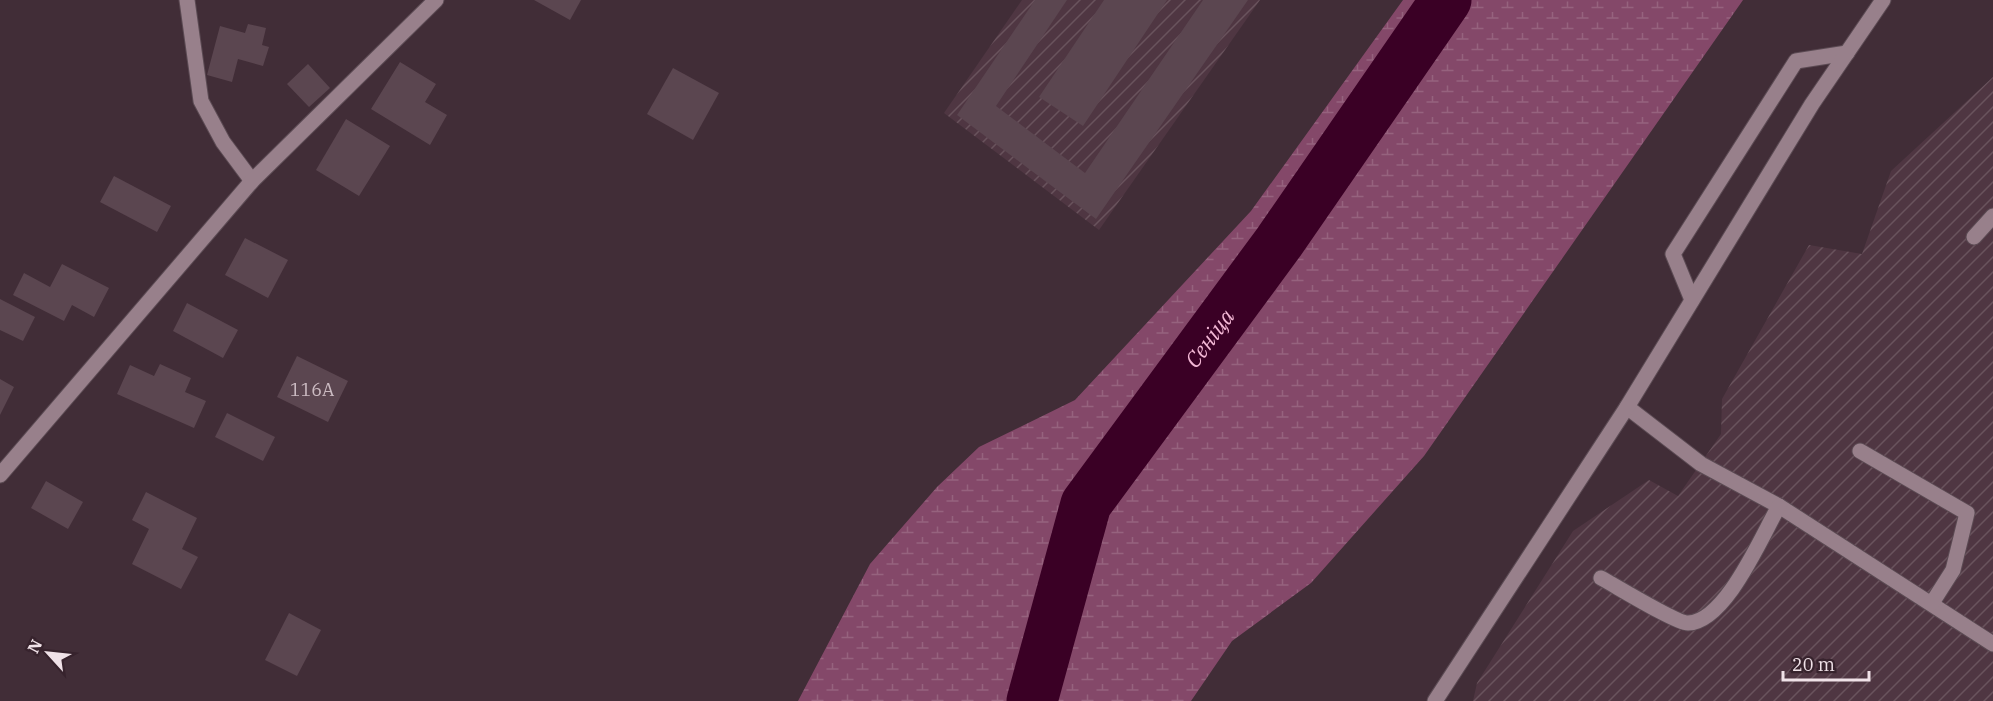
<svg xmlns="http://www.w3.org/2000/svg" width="1993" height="701" viewBox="0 0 1993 701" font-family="'IBM Plex Serif',serif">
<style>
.industrial{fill:url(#industrial-furrows)}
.wetland{fill:url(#wetland-marsh)}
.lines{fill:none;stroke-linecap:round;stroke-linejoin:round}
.river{stroke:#3a0025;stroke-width:51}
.building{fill:#5b4650}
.minor-casing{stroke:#5b4a53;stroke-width:17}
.minor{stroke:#98808b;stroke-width:15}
.labels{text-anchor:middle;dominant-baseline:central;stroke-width:6;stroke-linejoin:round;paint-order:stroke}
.number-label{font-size:18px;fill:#cbbbc2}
.water-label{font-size:22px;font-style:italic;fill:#f3b7d5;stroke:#37232d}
</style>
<defs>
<pattern id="industrial-furrows" width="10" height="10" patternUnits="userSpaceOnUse" patternTransform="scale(1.5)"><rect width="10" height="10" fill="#4f3642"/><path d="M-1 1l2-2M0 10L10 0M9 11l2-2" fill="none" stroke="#69535d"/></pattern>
<pattern id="wetland-marsh" width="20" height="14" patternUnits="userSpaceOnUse" patternTransform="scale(1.5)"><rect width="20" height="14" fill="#844869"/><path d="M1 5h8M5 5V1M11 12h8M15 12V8" fill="none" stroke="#96627e"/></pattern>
</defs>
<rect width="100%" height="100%" fill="#412d37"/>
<g class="industrial">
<polygon points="1022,0 1260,0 1099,230 944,113"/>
<polygon points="1993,77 1993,701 1473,701 1477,683 1573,531 1649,480 1678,496 1721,434 1722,399 1809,245 1862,254 1891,171"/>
</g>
<polygon class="wetland" points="1403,0 1743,0 1424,456 1311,583 1232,641 1191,701 798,701 870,564 937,487 979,447 1075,400 1251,211"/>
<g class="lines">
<path class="river" id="s1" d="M1032 701 1086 504 1279 242 1446 0"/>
</g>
<g class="building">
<polygon points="534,0 581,0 570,20"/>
<polygon points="1035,0 1067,0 996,106 1085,173 1203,0 1248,0 1096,219 957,115"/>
<polygon points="1104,0 1167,0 1083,126 1039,97"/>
<polygon points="248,24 266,28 262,45 269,47 263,66 238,59 232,82 207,75 220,26 245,33"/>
<polygon points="400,62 436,84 425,102 447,115 430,145 371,109"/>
<polygon points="308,64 330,88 309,107 287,84"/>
<polygon points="673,68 719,93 693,140 647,114"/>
<polygon points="346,119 390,146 359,196 316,170"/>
<polygon points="114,176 171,206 157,232 100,202"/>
<polygon points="245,238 288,260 268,298 225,275"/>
<polygon points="62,264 109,288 94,317 72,305 64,321 13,295 24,273 50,287"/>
<polygon points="0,299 35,317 23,341 0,330"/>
<polygon points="187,303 238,330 223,358 173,331"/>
<polygon points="297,356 348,381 328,422 277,397"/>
<polygon points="160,364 191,378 185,392 206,401 194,428 117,394 130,365 154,376"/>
<polygon points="0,379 14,387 0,415"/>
<polygon points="227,413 275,437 263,461 215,437"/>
<polygon points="46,481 83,502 68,529 31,508"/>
<polygon points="146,492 197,518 182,549 198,557 181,589 132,564 149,529 132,520"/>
<polygon points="289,613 321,630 297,676 265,660"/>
</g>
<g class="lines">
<g class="minor-casing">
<g id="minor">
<polyline points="187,0 201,101 223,142 252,181"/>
<polyline points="1974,237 1993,216"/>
<polyline points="1692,300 1673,254 1796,61 1847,53"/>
<polyline points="1627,407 1701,464 1779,506 1993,644"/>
<polyline points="1860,451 1967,513 1953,570 1932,603"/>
<polyline points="0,475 252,181 436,0"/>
<path d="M1601 578C1616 586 1676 623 1688 623 1726 622 1762 535 1779 506"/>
<polyline points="1435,701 1627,407 1812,104 1883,0"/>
</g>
</g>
<use href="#minor" class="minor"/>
</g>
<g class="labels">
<g class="number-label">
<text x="312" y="389">116А</text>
</g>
<g class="water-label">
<text stroke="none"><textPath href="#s1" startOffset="411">Сеніца</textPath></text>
</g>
</g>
<g transform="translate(48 653) rotate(297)" stroke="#37232d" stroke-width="4.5" paint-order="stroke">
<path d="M0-4.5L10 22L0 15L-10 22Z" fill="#f0e2e8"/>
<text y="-9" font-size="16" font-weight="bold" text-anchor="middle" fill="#f0e2e8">N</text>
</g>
<path d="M1783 671v9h86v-9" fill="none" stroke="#f0e2e8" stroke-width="3"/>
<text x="1792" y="671" font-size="18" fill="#f0e2e8" stroke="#37232d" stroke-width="4.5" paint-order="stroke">20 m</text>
</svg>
